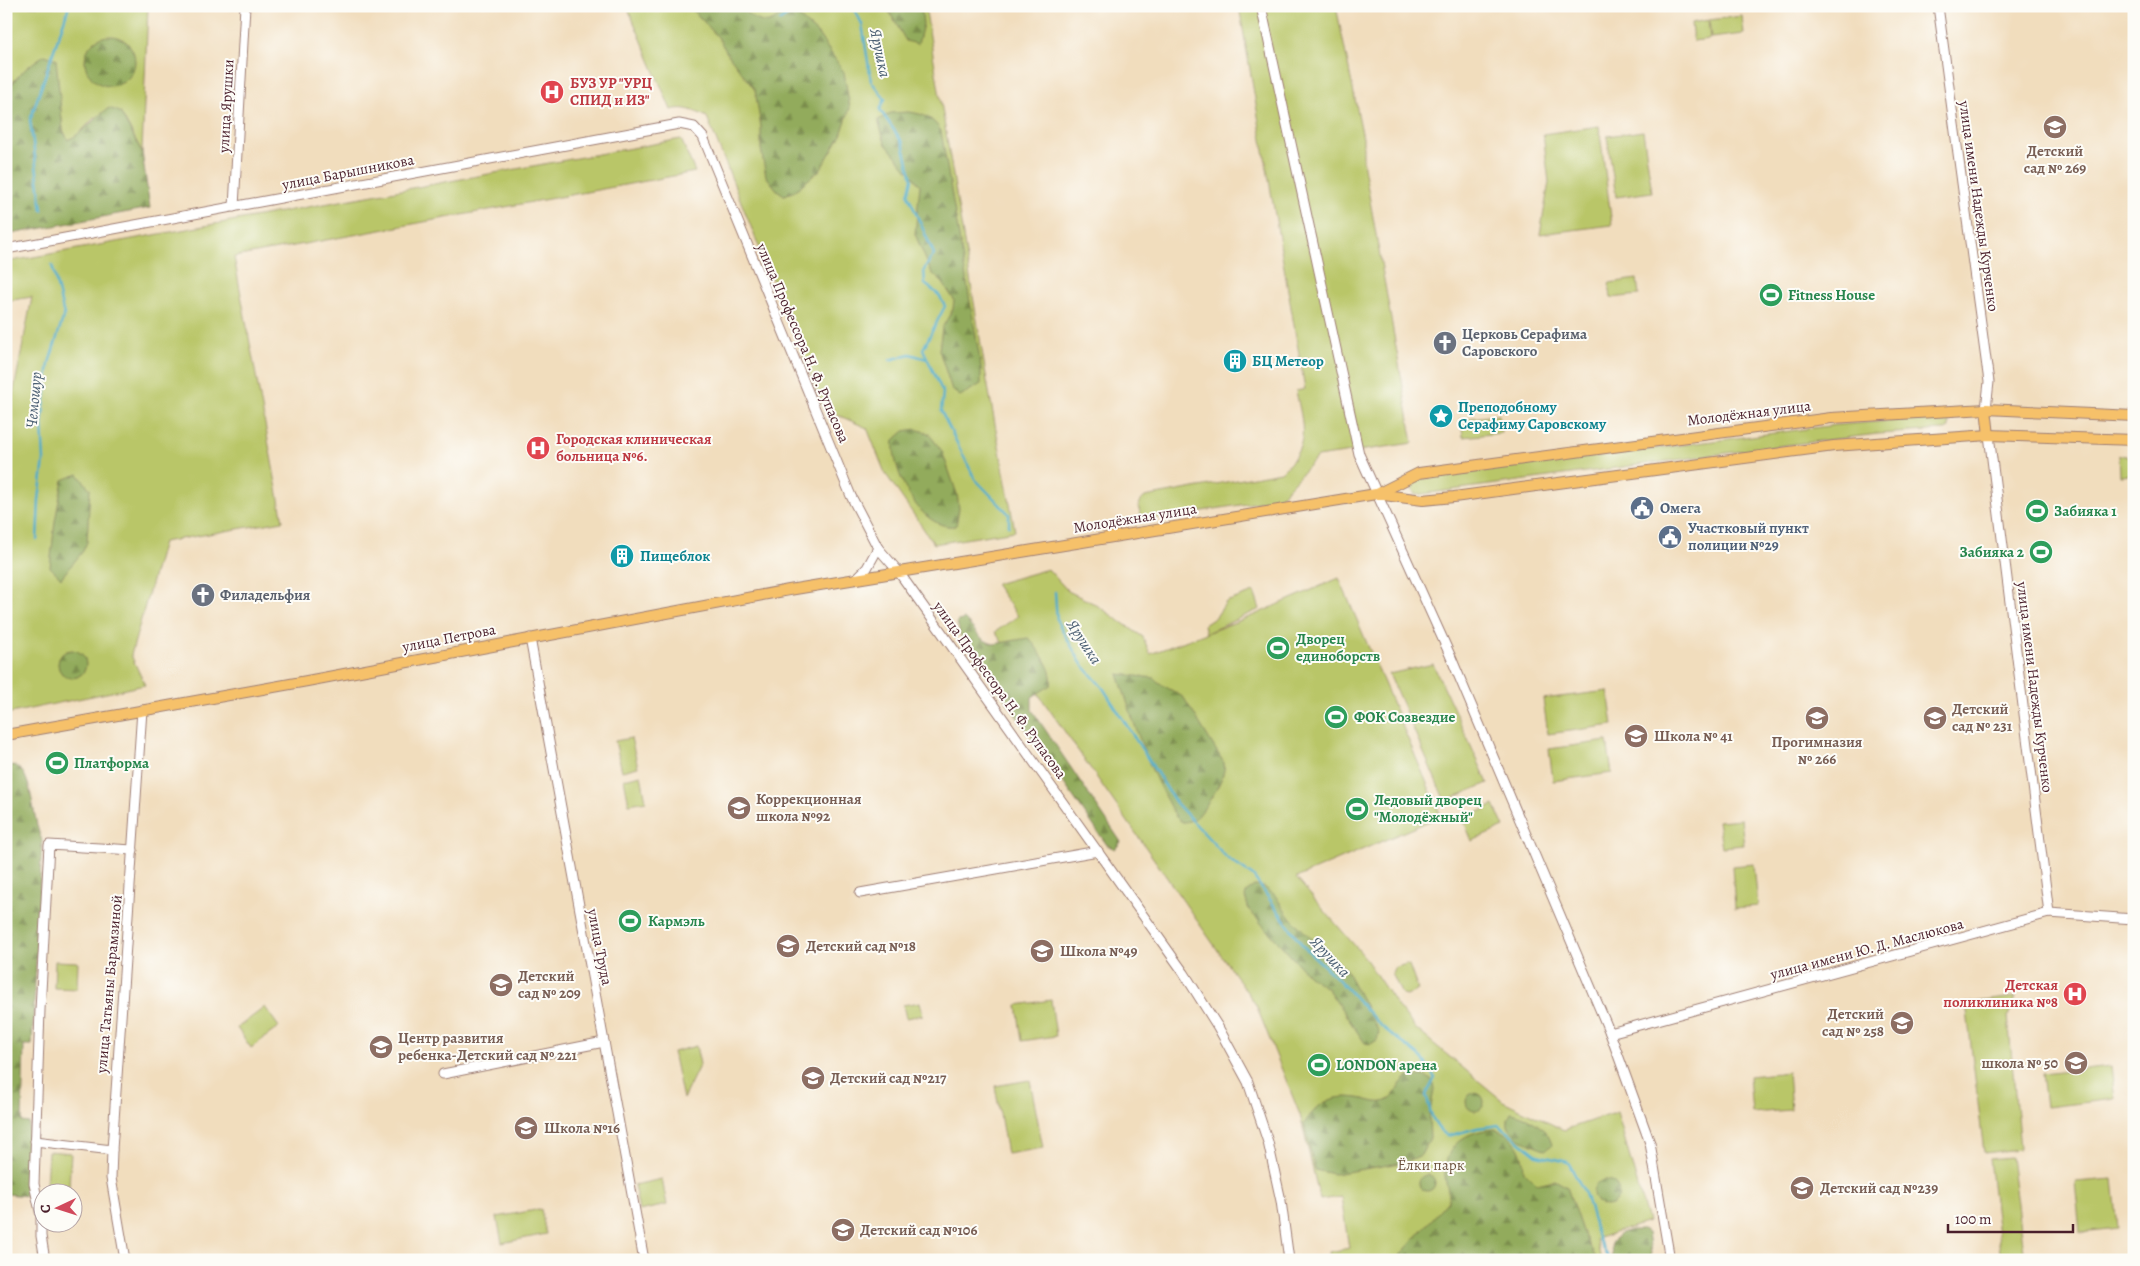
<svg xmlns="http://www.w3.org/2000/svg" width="2140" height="1266" viewBox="0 0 2140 1266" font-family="Alegreya,serif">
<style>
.green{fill:#b9c668;stroke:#82724a}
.forest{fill:url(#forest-firs);stroke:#6e6544}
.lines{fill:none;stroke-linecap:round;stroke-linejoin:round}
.stream{stroke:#4aabc9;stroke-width:2.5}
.minor-casing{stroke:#9e7e74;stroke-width:11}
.major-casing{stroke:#9e7e74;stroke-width:12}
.minor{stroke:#fff;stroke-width:9}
.major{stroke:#f6c16b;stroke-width:10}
.labels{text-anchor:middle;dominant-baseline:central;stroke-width:4;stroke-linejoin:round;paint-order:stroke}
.health-label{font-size:15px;font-weight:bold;fill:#be3a42;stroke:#fdfcf7;text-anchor:start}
.street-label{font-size:15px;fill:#4a1f2b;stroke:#fdfcf7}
.education-label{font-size:15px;font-weight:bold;fill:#785e54;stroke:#fdfcf7;text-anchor:start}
.leisure-label{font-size:15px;font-weight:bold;fill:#27864d;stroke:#fdfcf7;text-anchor:start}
.worship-label{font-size:15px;font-weight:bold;fill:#5b616d;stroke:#fdfcf7;text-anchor:start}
.culture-label{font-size:15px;font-weight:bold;fill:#0d838f;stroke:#fdfcf7;text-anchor:start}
.service-label{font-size:15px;font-weight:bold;fill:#4e5e75;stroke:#fdfcf7;text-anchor:start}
.park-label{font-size:15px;fill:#6b513d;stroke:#fdfcf7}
.water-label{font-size:16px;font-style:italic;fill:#4a5e72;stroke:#fdfcf7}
</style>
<defs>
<pattern id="forest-firs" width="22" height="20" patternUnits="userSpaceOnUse" patternTransform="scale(1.25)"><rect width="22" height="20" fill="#92ab5c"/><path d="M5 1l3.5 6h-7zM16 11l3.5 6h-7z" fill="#798b4c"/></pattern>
</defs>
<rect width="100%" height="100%" fill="#fdfcf7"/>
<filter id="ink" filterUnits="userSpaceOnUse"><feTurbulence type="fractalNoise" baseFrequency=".02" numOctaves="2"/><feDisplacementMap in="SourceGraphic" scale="10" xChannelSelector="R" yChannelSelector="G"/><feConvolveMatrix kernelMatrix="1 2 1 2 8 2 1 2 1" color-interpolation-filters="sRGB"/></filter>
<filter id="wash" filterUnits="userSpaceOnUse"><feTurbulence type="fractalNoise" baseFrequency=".0096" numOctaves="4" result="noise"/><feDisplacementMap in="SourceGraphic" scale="20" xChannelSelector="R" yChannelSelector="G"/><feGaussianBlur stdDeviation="1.12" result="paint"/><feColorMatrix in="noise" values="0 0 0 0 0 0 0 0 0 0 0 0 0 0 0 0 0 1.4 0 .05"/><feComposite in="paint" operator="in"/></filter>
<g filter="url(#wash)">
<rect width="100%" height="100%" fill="#f1ddbd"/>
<g class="green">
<polygon points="6,6 148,6 142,152 125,120 94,118 77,136 68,141 63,130 57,78 13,81 6,92"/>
<path d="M627 6H925L987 381 1015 531 934 544 885 473 867 428 824 409 707 117C695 111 684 106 671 110Z"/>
<path d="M1239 6H1336L1363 138V161L1413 443 1317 457 1278 499 1145 520 1142 518C1138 509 1137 503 1145 497L1281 472C1311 446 1303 426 1296 391L1305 389Z"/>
<polygon points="1742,16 1744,34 1711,38 1709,20"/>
<polygon points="1708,20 1710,39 1693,41 1691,23"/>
<polygon points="1599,126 1612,225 1540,234 1549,182 1543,134"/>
<polygon points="1643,131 1652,192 1616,197 1607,136"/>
<polygon points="681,139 695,172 234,257 283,521 163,542 131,655 145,685 6,714 6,431 32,297 6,301 6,262"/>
<polygon points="1637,279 1639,295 1611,298 1609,283"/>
<polygon points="1499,415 1501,433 1463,437 1461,419"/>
<polygon points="1943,417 1949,421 1949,428 1945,430 1878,434 1794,444 1415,495 1411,486 1413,480 1836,425"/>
<polygon points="2119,455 2134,457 2134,475 2120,476"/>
<polygon points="1048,569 1068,591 1095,604 1143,637 1150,654 1252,616 1339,578 1441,816 1296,878 1363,955 1398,1007 1416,1029 1503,1101 1564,1130 1617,1112 1648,1222 1596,1239 1601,1260 1330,1260 1329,1252 1349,1248 1341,1197 1320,1200 1300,1115 1256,1005 995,632 1018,616 995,584"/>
<polygon points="1254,592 1260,609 1206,633 1204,625 1216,617 1226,602"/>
<polygon points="1433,664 1488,783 1445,801 1389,674"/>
<polygon points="1608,691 1613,725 1548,734 1543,699"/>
<polygon points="631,738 638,767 622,771 615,741"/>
<polygon points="1607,741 1612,773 1553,781 1549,749"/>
<polygon points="641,775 646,801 629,804 624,779"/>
<polygon points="1494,805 1504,827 1472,841 1463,819"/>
<polygon points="1741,819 1744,845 1722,847 1718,821"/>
<polygon points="1754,864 1758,906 1735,908 1732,866"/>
<polygon points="55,961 78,962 77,989 54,988"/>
<polygon points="1406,964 1409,965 1418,990 1406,996 1402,995 1392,973 1394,968"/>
<polygon points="2016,997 2008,1016 2020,1149 1984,1153 1966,1003"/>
<polygon points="1051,1000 1056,1036 1022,1041 1017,1005"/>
<polygon points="920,1002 923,1015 906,1018 903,1005"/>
<polygon points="265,1007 279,1027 251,1048 237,1028"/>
<polygon points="696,1046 700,1064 683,1099 673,1052"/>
<polygon points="2111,1066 2115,1099 2046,1107 2042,1074"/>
<polygon points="1788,1072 1791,1110 1752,1113 1749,1076"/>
<polygon points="1030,1080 1043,1148 1007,1154 995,1086"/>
<polygon points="48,1151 71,1153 69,1187 46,1185"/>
<polygon points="2011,1157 2024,1260 2001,1260 1989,1159"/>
<polygon points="662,1179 667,1205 639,1211 634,1185"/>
<polygon points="2113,1179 2118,1228 2080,1232 2075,1182"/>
<polygon points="541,1209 546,1234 502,1243 497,1217"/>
</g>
<g class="forest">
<path d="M689 6H738C745 12 760 25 769 22 775 21 781 14 785 10L797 15 818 34 844 72 850 108 841 135 820 170 793 192 784 195 777 190 766 176 761 149V127L755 90 727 53 718 37Z"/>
<polygon points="886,6 921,6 923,24 918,44 906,41"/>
<circle cx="110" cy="61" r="25"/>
<path d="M45 55 56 59 63 130 68 140C82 134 94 118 109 108L120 112 142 152 150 208 6 235V92C16 77 30 63 45 55Z"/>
<path d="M909 112C924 114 933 118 941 131L981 366V384L960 396 952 390 939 350 942 328 953 309 954 300 943 283 931 272 915 234 920 185 885 143 878 120 891 113Z"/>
<path d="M916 429 928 433 942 451 957 494 959 508 956 526C920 531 891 471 894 440L904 431Z"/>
<polygon points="78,474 90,489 87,542 83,551 61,578 50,567 55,521 63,480"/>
<path d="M964 619C974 628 979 641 994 644L1028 638 1032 641C1040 654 1054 669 1051 685L1032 697V710L1121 842 1115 849 1107 845 960 635 957 622Z"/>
<circle cx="72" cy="664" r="14"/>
<path d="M1118 674 1154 678C1162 687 1174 690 1184 698L1224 763C1227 777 1208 803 1199 815 1195 820 1188 822 1182 822L1176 817C1148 770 1135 726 1118 674Z"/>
<path d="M6 764C12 765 17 766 21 770 33 783 33 822 42 840L32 1045H24L22 1122 29 1123 28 1196 6 1194Z"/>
<polygon points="1254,886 1264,887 1275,895 1287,914 1306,933 1345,968 1379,1032 1377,1040 1371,1044 1365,1043 1327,988 1309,976 1249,910 1245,897 1247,891"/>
<path d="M1410 1076H1425L1432 1080 1434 1089 1429 1119 1430 1138 1421 1155 1406 1162 1334 1174 1315 1170 1304 1124C1319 1101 1334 1093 1363 1099 1371 1101 1379 1104 1386 1101 1398 1096 1397 1082 1410 1076Z"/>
<circle cx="1475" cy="1102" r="9"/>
<path d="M1511 1113C1528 1116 1548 1128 1552 1145L1545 1150C1535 1147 1510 1136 1508 1125 1507 1120 1509 1117 1511 1113Z"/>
<path d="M1495 1129C1515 1135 1523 1150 1524 1171L1537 1184 1555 1180 1567 1187 1582 1231 1597 1260H1396L1448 1201C1450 1192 1445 1184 1445 1174 1445 1143 1467 1131 1495 1129Z"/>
<circle cx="1427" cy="1183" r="8"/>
<circle cx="1606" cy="1193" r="13"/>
<polygon points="1631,1230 1642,1230 1648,1233 1652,1260 1612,1259 1611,1242 1621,1233"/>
</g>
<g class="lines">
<g class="stream">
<polyline points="853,6 862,24 871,81 885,99 880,110 903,143 912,179 908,195 934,254 924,270 925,284 939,295 945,306 923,349 943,393 941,411 975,479 1009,514 1009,526"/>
<polyline points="780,21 798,6"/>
<polyline points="42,210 30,120 69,6"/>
<polyline points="890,360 910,354 927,359"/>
<polyline points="37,540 39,500 44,460 42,424 49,363 64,315 52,265"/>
<path d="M1055 592 1057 621 1081 663 1103 688 1176 803 1228 859 1253 876 1303 946 1335 976 1381 1026 1422 1058 1435 1078 1426 1095C1431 1112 1432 1127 1448 1136L1477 1128 1499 1125 1537 1155 1568 1162 1585 1193 1599 1241 1609 1260"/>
</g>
</g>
</g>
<g filter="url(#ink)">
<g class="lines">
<g class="minor-casing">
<g id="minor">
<polyline points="1261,6 1359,454 1450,655 1610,1033 1650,1143 1670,1260"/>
<polyline points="1938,6 1989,382 1986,409"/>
<polyline points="234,207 245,6"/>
<polyline points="6,249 679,124 694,127 703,137 851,496 878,548 898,571 1184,973 1218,1027 1248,1082 1268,1142 1281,1201 1289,1260"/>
<polyline points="1989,435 2049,913"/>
<polyline points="856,579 867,568 878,548"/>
<polyline points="530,638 644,1260"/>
<polyline points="860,893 1098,851"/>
<polyline points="1610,1033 2049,913 2134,919"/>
<polyline points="443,1074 604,1042"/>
<polyline points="35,1141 112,1150"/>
<polyline points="45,1260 41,1236 41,1216 34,1184 40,1010 49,845 133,850"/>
<polyline points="125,1260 111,1178 112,1150 142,710"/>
</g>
</g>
<g class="major-casing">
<g id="major">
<polyline points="1986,409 1989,435"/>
<polyline points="1377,494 1419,473 1831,418 1986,409 2134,416"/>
<polyline points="6,735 307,681 789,590 1376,494 1423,500 1454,497 1834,446 1989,435 2134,440"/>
</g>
</g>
<use href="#minor" class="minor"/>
<use href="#major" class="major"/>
</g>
</g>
<defs>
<g id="hospital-disc" transform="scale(1.25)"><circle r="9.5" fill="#e0444e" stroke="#fdfcf7"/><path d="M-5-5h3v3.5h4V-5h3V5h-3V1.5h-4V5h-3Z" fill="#fff"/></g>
<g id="school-disc" transform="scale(1.25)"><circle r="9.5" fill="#8d6e63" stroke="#fdfcf7"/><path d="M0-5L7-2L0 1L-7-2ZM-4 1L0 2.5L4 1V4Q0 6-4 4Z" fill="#fff"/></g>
<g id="stadium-disc" transform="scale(1.25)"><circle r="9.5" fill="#2e9e5b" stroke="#fdfcf7"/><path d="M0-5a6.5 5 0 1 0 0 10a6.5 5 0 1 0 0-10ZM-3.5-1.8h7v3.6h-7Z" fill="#fff"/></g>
<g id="church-disc" transform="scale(1.25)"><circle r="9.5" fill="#6b7280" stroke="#fdfcf7"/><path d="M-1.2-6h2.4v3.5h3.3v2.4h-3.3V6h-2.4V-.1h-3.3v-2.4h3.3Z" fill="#fff"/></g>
<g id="building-disc" transform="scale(1.25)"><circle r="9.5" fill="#0f9aa8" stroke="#fdfcf7"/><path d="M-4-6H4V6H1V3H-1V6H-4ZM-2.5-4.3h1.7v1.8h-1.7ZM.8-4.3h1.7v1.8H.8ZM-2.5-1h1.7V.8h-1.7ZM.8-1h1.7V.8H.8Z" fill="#fff"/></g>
<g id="sight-disc" transform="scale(1.25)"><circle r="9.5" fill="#0f9aa8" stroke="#fdfcf7"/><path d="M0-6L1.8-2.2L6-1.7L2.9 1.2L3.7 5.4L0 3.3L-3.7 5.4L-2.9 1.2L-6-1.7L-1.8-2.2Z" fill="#fff"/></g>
<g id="civic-disc" transform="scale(1.25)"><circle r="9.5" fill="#5c6f8a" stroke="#fdfcf7"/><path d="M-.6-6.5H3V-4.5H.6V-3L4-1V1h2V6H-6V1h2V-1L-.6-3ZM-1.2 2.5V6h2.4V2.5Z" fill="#fff"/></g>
</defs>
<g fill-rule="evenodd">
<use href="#hospital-disc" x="552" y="92"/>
<use href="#school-disc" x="2055" y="127"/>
<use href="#stadium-disc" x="1771" y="295"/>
<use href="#church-disc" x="1445" y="343"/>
<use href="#building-disc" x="1235" y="361"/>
<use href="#sight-disc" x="1441" y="416"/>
<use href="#hospital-disc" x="538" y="448"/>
<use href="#civic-disc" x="1642" y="508"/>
<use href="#stadium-disc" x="2037" y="511"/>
<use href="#civic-disc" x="1670" y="537"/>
<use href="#stadium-disc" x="2041" y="552"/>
<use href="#building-disc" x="622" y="556"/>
<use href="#church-disc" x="203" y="595"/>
<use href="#stadium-disc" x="1278" y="648"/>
<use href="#stadium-disc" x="1336" y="717"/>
<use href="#school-disc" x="1817" y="718"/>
<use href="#school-disc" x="1935" y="718"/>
<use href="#school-disc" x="1636" y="736"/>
<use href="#stadium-disc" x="57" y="763"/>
<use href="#school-disc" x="739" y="808"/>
<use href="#stadium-disc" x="1357" y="809"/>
<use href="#stadium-disc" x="630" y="921"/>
<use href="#school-disc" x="788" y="946"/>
<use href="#school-disc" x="1042" y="951"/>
<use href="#school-disc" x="501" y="985"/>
<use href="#hospital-disc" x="2075" y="994"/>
<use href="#school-disc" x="1902" y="1023"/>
<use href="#school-disc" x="381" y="1047"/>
<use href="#school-disc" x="2076" y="1063"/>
<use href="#stadium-disc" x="1319" y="1065"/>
<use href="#school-disc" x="813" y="1078"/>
<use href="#school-disc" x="526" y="1128"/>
<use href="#school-disc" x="1802" y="1188"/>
<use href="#school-disc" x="843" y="1230"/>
</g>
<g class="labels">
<g class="health-label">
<text x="570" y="83">БУЗ УР "УРЦ<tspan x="570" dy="17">СПИД и ИЗ"</tspan></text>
<text x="556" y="439">Городская клиническая<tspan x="556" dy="17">больница №6.</tspan></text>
<text x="2058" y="985" text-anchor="end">Детская<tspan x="2058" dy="17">поликлиника №8</tspan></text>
</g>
<g class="street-label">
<text transform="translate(226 106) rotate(-87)">улица Ярушки</text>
<text transform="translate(348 172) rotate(-11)">улица Барышникова</text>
<text transform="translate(1979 206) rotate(82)">улица имени Надежды Курченко</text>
<text transform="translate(803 343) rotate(67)">улица Профессора Н. Ф. Рупасова</text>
<text transform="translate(1749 413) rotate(-7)">Молодёжная улица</text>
<text transform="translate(1135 518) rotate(-9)">Молодёжная улица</text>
<text transform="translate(449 638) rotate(-11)">улица Петрова</text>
<text transform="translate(2035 687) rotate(83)">улица имени Надежды Курченко</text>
<text transform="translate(1000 690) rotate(54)">улица Профессора Н. Ф. Рупасова</text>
<text transform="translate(600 947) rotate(79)">улица Труда</text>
<text transform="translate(1867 949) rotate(-15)">улица имени Ю. Д. Маслюкова</text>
<text transform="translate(109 984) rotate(-85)">улица Татьяны Барамзиной</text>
</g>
<g class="education-label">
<text x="2055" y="151" text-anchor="middle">Детский<tspan x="2055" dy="17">сад № 269</tspan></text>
<text x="1952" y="709">Детский<tspan x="1952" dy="17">сад № 231</tspan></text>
<text x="1654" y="736">Школа № 41</text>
<text x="1817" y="742" text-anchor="middle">Прогимназия<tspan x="1817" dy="17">№ 266</tspan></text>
<text x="756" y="799">Коррекционная<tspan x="756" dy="17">школа №92</tspan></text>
<text x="806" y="946">Детский сад №18</text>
<text x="1060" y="951">Школа №49</text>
<text x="518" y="976">Детский<tspan x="518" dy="17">сад № 209</tspan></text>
<text x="1884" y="1014" text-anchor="end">Детский<tspan x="1884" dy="17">сад № 258</tspan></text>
<text x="398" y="1038">Центр развития<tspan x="398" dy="17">ребенка-Детский сад № 221</tspan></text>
<text x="2058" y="1063" text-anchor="end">школа № 50</text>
<text x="830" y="1078">Детский сад №217</text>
<text x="544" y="1128">Школа №16</text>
<text x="1820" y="1188">Детский сад №239</text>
<text x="860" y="1230">Детский сад №106</text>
</g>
<g class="leisure-label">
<text x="1788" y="295">Fitness House</text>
<text x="2054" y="511">Забияка 1</text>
<text x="2024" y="552" text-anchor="end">Забияка 2</text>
<text x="1296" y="639">Дворец<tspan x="1296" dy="17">единоборств</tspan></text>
<text x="1354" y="717">ФОК Созвездие</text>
<text x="74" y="763">Платформа</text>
<text x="1374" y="800">Ледовый дворец<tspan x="1374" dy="17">"Молодёжный"</tspan></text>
<text x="648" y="921">Кармэль</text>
<text x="1336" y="1065">LONDON арена</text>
</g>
<g class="worship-label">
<text x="1462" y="334">Церковь Серафима<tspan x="1462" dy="17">Саровского</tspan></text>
<text x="220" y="595">Филадельфия</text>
</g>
<g class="culture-label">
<text x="1252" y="361">БЦ Метеор</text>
<text x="1458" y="407">Преподобному<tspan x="1458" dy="17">Серафиму Саровскому</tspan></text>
<text x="640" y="556">Пищеблок</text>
</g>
<g class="service-label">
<text x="1660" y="508">Омега</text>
<text x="1688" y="528">Участковый пункт<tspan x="1688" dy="17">полиции №29</tspan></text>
</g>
<g class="park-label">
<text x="1431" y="1165">Ёлки парк</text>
</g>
<g class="water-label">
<text transform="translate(880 53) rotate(78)">Ярушка</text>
<text transform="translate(34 400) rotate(-85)">Чемошур</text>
<text transform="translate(1084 642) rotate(57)">Ярушка</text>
<text transform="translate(1330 957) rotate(47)">Ярушка</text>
</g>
</g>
<rect width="2140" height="1266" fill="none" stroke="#fdfcf7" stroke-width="25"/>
<g transform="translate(58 1208) rotate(266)"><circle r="24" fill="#fdfcf7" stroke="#b5a4a5"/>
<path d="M0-4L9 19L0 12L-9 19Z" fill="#d1495b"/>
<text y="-8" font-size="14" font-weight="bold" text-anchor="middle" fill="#4a1f2b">С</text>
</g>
<path d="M1948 1224v8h125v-8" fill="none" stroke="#4a1f2b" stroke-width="2.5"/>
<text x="1955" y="1224" font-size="15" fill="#4a1f2b" stroke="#fdfcf7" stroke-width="4" paint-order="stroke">100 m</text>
</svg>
